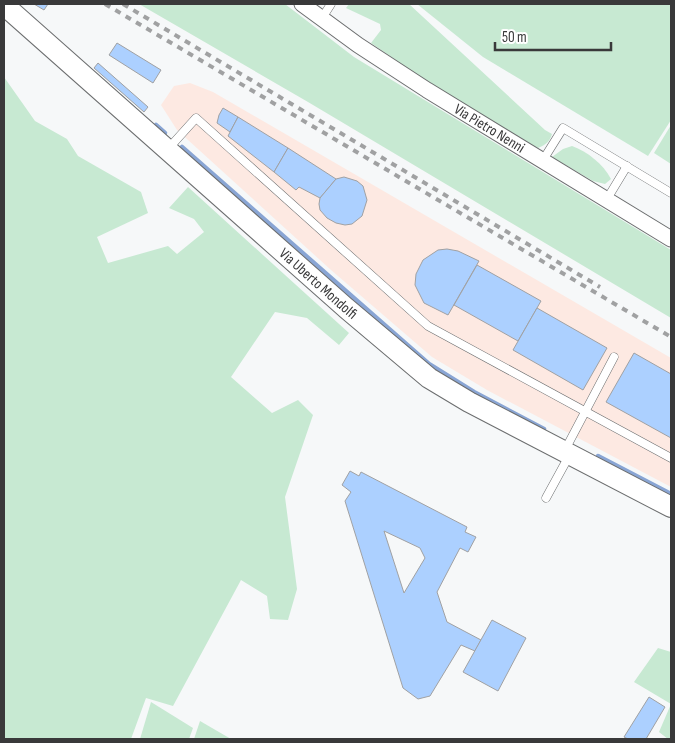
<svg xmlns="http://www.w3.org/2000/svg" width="675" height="743" viewBox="0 0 675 743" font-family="'Sofia Sans Condensed',sans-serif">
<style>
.commercial{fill:#fde9e2}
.green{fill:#c7e9d2}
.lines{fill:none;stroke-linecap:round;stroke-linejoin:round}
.stream{stroke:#89a5d4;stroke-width:4.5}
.building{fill:#acd0ff;stroke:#a0a1a3;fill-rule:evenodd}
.service-casing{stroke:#6c6e6f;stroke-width:9}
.minor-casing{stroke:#6c6e6f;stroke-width:17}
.secondary-casing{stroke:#6c6e6f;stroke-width:22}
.service{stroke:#fff;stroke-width:8}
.minor{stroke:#fff;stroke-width:15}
.secondary{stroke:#fff;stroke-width:20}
.rail{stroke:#a0a1a2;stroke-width:4;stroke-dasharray:6 6;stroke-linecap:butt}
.labels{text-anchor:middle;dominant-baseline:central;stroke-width:5;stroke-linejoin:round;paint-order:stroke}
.street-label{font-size:15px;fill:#39393a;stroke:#fff}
</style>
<rect width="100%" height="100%" fill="#f6f8f9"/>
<polygon class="commercial" points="190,83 213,92 671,358 671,487 487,390 432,357 331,270 177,130 161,105 174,86"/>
<g class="green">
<polygon points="139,4 285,4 354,57 671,250 671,318 308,102"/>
<path d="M349 4H409L545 130 552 134C550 141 546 145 538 148L533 146 419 76 371 43 381 30 380 24 346 8Z"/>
<polygon points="417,4 671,4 671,120 648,156 483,57"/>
<polygon points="4,77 35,121 67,139 78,156 141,192 148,213 97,237 108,263 168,246 177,254 204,232 194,219 169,208 188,187 349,333 339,345 307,318 275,312 231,377 272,413 298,400 313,415 285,497 297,589 288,620 270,619 267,596 241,580 173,706 146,698 131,739 4,739"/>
<polygon points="671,125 671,164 654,153"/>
<path d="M572 146C588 152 603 164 611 179L605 184 593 181 552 157 563 149Z"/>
<polygon points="658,648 671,652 671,739 668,739 659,732 671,704 634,682"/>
<polygon points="151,702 193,728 189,739 140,739"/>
<polygon points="200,721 231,739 194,739"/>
</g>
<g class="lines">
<g class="stream">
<polyline points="156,125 165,133"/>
<polyline points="182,147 429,364 474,392 544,429"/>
<polyline points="598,456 671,494"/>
</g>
</g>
<g class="building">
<polygon points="34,4 48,4 44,10"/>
<polygon points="117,43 161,70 153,83 109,55"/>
<polygon points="98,63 148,107 144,112 94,68"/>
<polygon points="223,108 238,117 230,132 217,123 219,115"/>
<polygon points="238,117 288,148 274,172 228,136"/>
<polygon points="288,148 336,179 320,198 299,187 296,190 274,172"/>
<polygon points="344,177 357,181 363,186 367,200 362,216 352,224 345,225 336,223 327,218 320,210 319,204 320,198 336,179"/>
<polygon points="447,249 458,251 479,261 448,315 424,303 415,285 416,274 423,260 438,250"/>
<polygon points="477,265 541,301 518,341 454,305"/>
<polygon points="537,308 607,348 583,390 513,350"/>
<polygon points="634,353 671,374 671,438 606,402"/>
<path d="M350 471 359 476 361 472 467 527 465 532 476 537 468 552 460 548 437 592 447 622 481 640 475 651 461 645 430 696 418 699 403 688 345 501 351 492 342 485ZM384 531 420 548 425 558 404 593Z"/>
<polygon points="492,620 526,638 498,691 463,672"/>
<polygon points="649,697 665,707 646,739 628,739 624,737"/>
</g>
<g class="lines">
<g class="service-casing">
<g id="service">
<polyline points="322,18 331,4"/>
<polyline points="168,149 196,118 428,326 671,458"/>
<polyline points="543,160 563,128 671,193"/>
<polyline points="607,199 627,166"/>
<polyline points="565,450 614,357"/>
<polyline points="546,498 569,456"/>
</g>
</g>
<g class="minor-casing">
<g id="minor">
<path id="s1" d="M302 4 358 45 427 90 671 239"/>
</g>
</g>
<g class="secondary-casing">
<g id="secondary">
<path id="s2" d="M4 5 346 308 429 378 469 402 671 507"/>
</g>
</g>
<use href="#service" class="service"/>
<use href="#minor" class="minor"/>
<use href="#secondary" class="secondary"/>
<g class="rail">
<polyline points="105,4 671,337"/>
<polyline points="123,4 600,287"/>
</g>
</g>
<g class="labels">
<g class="street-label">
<text stroke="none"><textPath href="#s1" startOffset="225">Via Pietro Nenni</textPath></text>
<text stroke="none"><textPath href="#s2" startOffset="420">Via Uberto Mondolfi</textPath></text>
</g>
</g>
<rect width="675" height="743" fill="none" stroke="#39393a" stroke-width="10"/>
<path d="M495 42v8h116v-8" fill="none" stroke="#39393a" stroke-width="2.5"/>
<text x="502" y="42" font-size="15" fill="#39393a" stroke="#ffffff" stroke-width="4" paint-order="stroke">50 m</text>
</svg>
